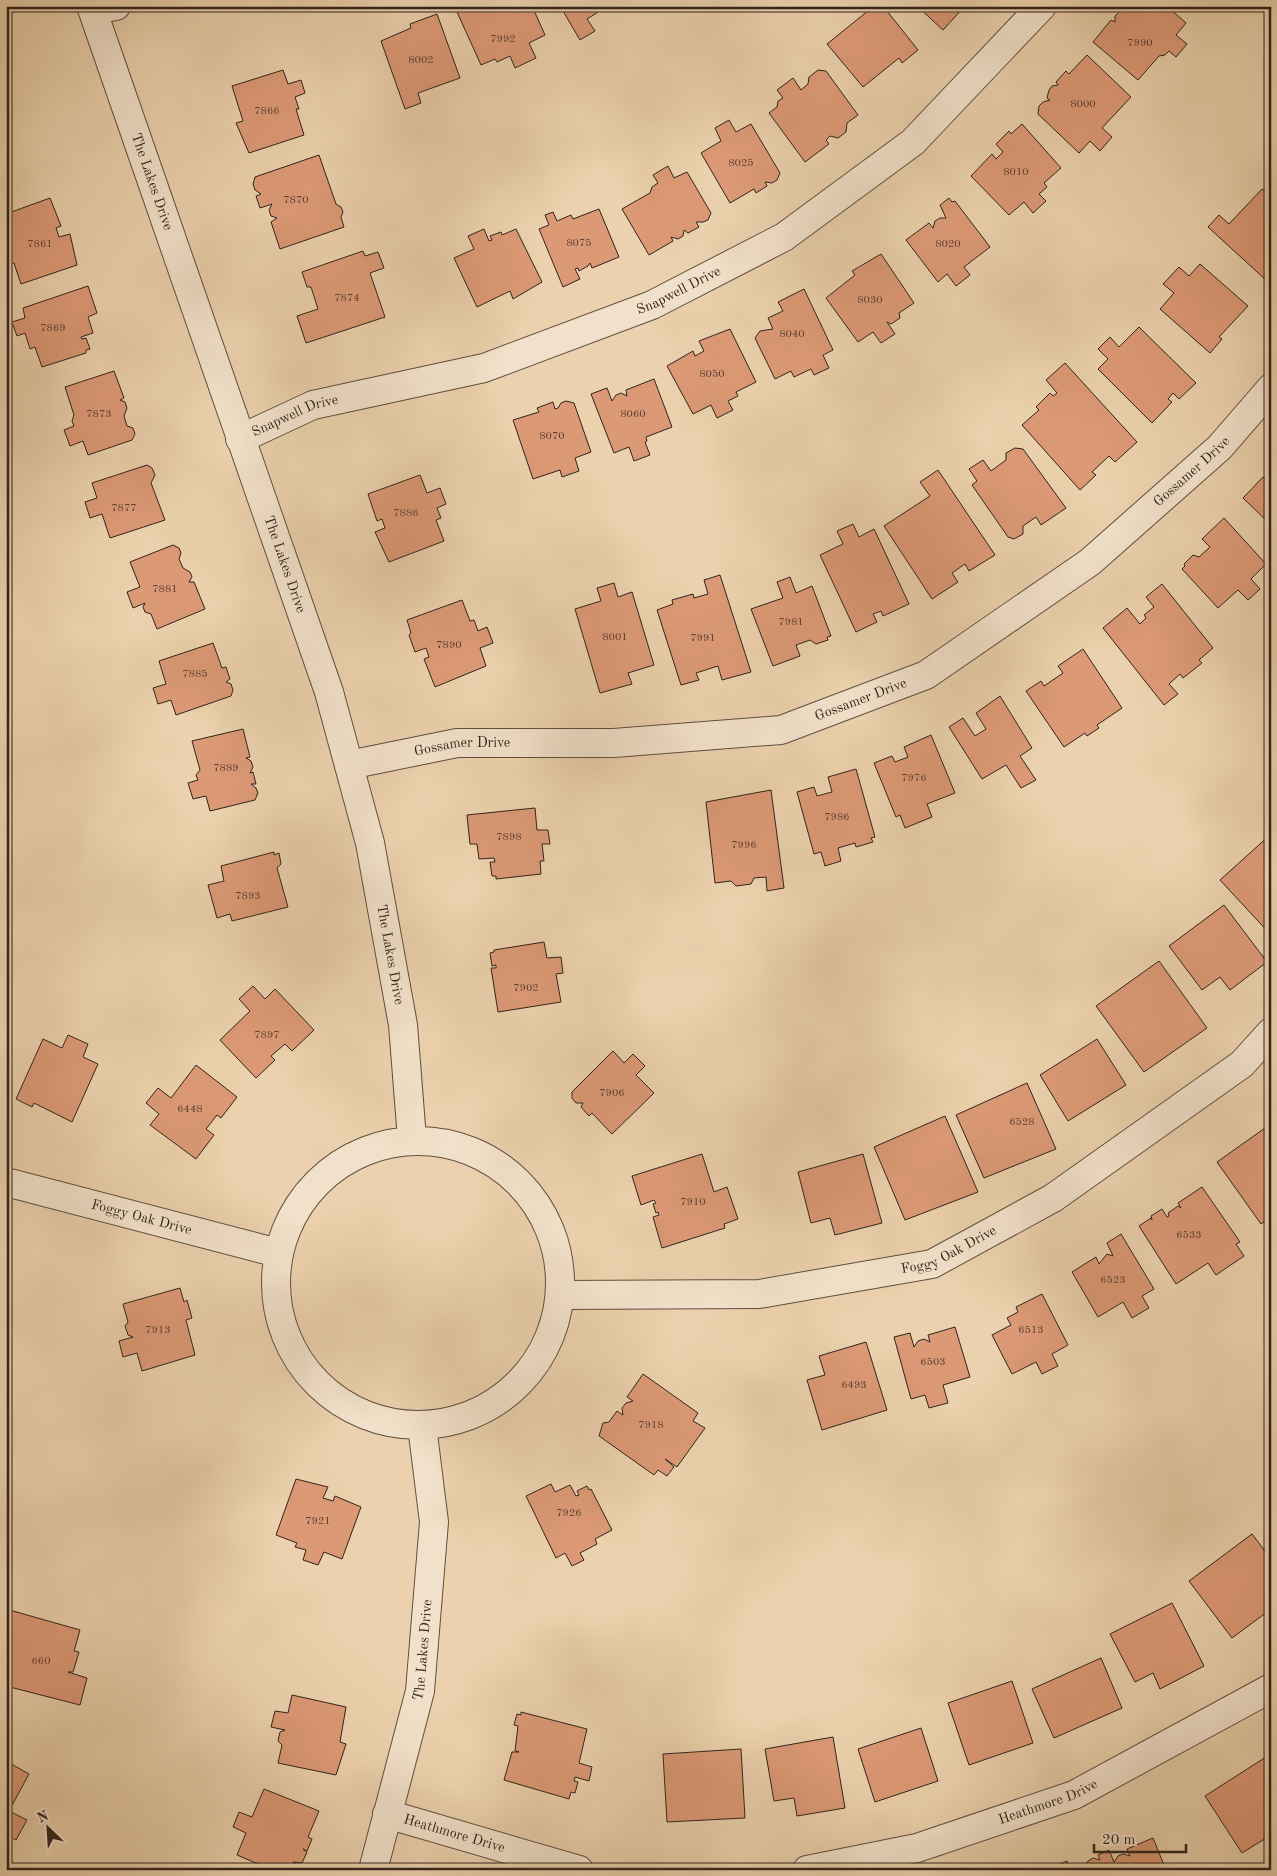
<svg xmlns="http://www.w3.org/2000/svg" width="1277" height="1876" viewBox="0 0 1277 1876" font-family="'Old Standard TT',serif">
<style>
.building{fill:#dc9976;stroke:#30231d}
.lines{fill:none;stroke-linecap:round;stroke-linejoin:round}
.minor-casing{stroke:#5f4e41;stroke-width:30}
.minor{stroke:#f2e1ca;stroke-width:28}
.labels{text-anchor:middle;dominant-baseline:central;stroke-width:4;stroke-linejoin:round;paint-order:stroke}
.number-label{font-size:11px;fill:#5b4033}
.street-label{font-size:14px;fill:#30231d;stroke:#f2e1ca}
</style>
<rect width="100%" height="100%" fill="#ebd1ad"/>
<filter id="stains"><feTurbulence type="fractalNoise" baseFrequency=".004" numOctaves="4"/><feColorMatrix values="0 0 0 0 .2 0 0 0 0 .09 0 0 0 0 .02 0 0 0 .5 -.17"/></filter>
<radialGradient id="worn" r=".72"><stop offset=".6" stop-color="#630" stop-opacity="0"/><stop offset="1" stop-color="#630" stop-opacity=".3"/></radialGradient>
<g class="building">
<polygon points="470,6 532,6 545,35 529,43 536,58 515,68 510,56 497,62 495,59 481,65 457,12"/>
<polygon points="560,6 608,6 587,19 595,31 580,40"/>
<polygon points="874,6 883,6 918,50 902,63 899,58 863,87 827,44"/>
<polygon points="917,6 965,6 943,30"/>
<polygon points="1167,6 1186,23 1176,35 1187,44 1176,57 1169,51 1165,55 1159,56 1138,80 1093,42 1111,20 1115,22 1115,16 1119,12 1125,10 1123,6"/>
<polygon points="437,14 460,78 418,93 421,103 405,109 381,41 411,28 410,24"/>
<polygon points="1087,55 1131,97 1102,128 1112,137 1100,151 1090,141 1079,153 1038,114 1039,106 1043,102 1050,100 1047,98 1049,90 1052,86 1058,85 1056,82 1066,71 1069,74"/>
<polygon points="283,70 288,84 301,80 305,93 295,97 299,109 296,109 304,135 249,153 236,123 243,121 232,86"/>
<polygon points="818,70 826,71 858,115 847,123 846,132 838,138 830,136 826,140 829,144 805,162 769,113 777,107 778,101 783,98 777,90 793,78 801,90 808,84 809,77"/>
<polygon points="729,120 736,132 751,124 780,173 777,180 772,183 765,182 767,186 756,193 754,189 730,203 701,153 721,141 715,128"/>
<polygon points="1022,124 1061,168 1044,183 1047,187 1039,194 1046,201 1033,213 1024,202 1009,215 971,176 992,154 996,159 1003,152 996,144 1009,131 1011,134"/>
<polygon points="319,155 336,204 341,207 343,212 341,217 344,227 280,249 271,222 277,218 271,216 269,210 272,204 260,208 256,196 261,194 255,190 253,184 255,177"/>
<polygon points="668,166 674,178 687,172 711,213 708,220 703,222 696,222 699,227 688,233 684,230 683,236 678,239 671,237 673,241 649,255 622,209 650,193 652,187 658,183 653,175"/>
<polygon points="1262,189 1271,197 1271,277 1267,281 1208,227 1219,215 1229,224"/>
<polygon points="50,198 61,226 56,228 59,237 70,234 77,265 21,284 14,263 10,264 6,253 6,214"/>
<polygon points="949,198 952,202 955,201 990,247 964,267 970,275 956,286 947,274 938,282 906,240 929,223 933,228 935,221 940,218 946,218 940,205"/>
<polygon points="599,209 619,257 592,268 590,263 588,266 579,271 578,268 575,269 580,279 563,287 539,229 549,225 545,215 553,212 557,221 571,215 573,219"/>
<polygon points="484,229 489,241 492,240 490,236 501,232 502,235 516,229 542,282 513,299 510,291 477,307 454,258 474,249 468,236"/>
<polygon points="363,251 365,256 378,252 384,268 370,273 385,317 306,343 297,316 318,309 311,287 307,287 302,272"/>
<polygon points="881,254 914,303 899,313 900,318 891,324 887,322 895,334 881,343 873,332 858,342 826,298 855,275 852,271"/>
<polygon points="1200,264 1248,306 1219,337 1222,339 1210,353 1160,309 1174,293 1163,284 1179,267 1189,276"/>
<polygon points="88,286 97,313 88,317 93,333 81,337 82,339 86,338 90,349 86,350 86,353 42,367 35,347 30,349 25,333 17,336 12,322 25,318 23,308"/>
<polygon points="804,289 833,350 823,355 829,368 814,375 811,369 794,377 791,371 775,379 755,338 760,331 773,329 768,318 783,311 778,302"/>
<polygon points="1139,327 1196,383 1179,399 1173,393 1168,399 1172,402 1152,423 1098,369 1108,359 1098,349 1110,337 1119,347"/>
<polygon points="730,329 756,382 736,392 738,396 728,401 733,410 717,418 711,405 693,414 667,366 693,351 695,356 704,351 699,341"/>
<polygon points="1065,363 1137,442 1115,462 1109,456 1092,472 1096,475 1080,490 1022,425 1039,410 1036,407 1050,393 1053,396 1057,393 1046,380"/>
<polygon points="114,371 124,398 120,400 125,402 127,408 124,416 127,426 133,428 135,434 132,440 88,455 83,441 70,446 64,430 74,426 72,421 74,415 65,387"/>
<polygon points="654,379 672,427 646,437 647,441 645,442 650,455 634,461 629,447 614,453 591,394 607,388 612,401 616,395 621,393 627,396 626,390"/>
<polygon points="566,401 574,403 591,452 575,458 579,471 562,477 560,470 533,479 513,420 539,412 537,408 553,402 555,409 558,408 561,403"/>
<polygon points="1015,448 1023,449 1066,508 1041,525 1036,517 1023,526 1023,534 1014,539 1008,537 972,485 977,481 969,469 983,460 991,471 1006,460 1006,453"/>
<polygon points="147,465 152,468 155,475 151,483 165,520 110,538 102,514 90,518 85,502 97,498 92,483"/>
<polygon points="938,470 995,555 969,571 965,564 952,573 958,582 932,599 884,526 930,496 920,482"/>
<polygon points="1271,473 1271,525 1243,498 1263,477 1265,479"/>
<polygon points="420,475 427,493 440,488 446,504 437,508 441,518 436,520 444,541 389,562 375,532 385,528 382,519 377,521 368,494"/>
<polygon points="1224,518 1266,564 1251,579 1260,589 1248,600 1238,590 1218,608 1182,569 1185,566 1184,564 1193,555 1199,557 1210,547 1202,539"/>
<polygon points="853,524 859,537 874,529 909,604 883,616 881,611 873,614 877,622 856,632 820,555 843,544 837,531"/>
<polygon points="173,545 179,548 181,553 179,559 183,568 190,572 192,577 189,582 194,582 205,609 157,629 151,614 145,612 143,607 145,603 133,608 127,592 140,587 130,562"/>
<polygon points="720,575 751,672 722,680 718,666 696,673 699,680 681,685 657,610 673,604 672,600 693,594 694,598 708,594 704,580"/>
<polygon points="790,577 796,593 812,586 831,636 827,637 828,640 816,644 810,640 796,645 800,656 773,666 751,609 783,598 777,582"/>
<polygon points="614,583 618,597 632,592 654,665 628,673 632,684 600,693 575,609 601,601 597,588"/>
<polygon points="1162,584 1213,648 1199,660 1202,663 1183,678 1180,674 1169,684 1178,694 1164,705 1103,628 1127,608 1140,624 1146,618 1144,615 1154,607 1146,597"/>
<polygon points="462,600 470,621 474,620 478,631 487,627 493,643 480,648 486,666 435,687 424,659 429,657 426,648 415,652 409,635 411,633 407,620"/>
<polygon points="213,643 222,668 226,667 230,679 226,682 231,684 233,690 231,696 176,715 171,700 158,704 153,688 166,684 159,661"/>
<polygon points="1083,649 1122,708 1097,725 1099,728 1087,736 1085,733 1064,747 1026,691 1041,681 1044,686 1063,673 1058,666"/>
<polygon points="1000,696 1032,748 1020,756 1036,780 1021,788 1006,765 982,779 949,727 963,718 975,736 986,729 976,713"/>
<polygon points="243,729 250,757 246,758 251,761 253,767 250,773 253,772 256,784 251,784 256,788 258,793 255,800 210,811 206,796 193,799 188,783 198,780 196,775 200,770 192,741"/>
<polygon points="931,735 955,793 927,804 932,817 905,828 900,815 896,817 874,763 892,756 895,762 908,757 904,747"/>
<polygon points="856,769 875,837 871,838 873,842 856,847 855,843 838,848 841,861 825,866 821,852 814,854 797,792 814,787 817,796 832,792 828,777"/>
<polygon points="771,790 784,888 767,891 766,877 754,878 751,884 736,886 731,881 715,883 706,802"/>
<polygon points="535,808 537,830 548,830 550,844 542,844 544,861 540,861 541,874 496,879 496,876 492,876 490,862 495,862 494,858 479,859 477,844 470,844 467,815"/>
<polygon points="1271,834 1271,935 1220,880"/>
<polygon points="274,852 274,855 279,853 281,864 277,868 288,907 232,921 230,914 217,918 208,885 224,881 221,866"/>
<polygon points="1224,905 1267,962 1230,990 1220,977 1202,990 1169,946"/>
<polygon points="544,942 547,958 561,957 563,973 556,974 561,1002 498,1012 491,968 496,968 496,965 492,966 490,953 494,952 494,950"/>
<polygon points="1159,961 1207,1028 1144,1072 1096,1006"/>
<polygon points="253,986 265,999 275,989 314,1030 292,1051 285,1044 271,1056 275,1060 256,1078 220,1040 250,1011 239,999"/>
<polygon points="68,1035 88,1044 83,1057 98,1064 72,1122 34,1103 32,1107 16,1099 43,1039 62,1048"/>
<polygon points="1097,1039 1126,1085 1068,1121 1040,1075"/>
<polygon points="613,1051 624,1063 633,1054 645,1066 636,1075 654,1093 612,1134 592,1113 589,1116 581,1107 583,1103 576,1103 572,1098 572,1092"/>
<polygon points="196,1065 237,1097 221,1118 217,1115 206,1129 214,1135 196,1159 150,1125 159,1114 146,1103 158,1088 171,1098"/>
<polygon points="1027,1083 1056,1149 984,1178 956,1115"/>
<polygon points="945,1116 978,1192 905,1220 874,1147"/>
<polygon points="1265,1128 1271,1136 1271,1217 1261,1224 1217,1162"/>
<polygon points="702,1154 714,1192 727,1187 738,1219 724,1224 725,1228 662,1248 653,1217 659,1215 658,1212 656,1213 653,1204 656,1203 654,1200 641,1205 632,1176"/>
<polygon points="863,1154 882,1223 835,1235 830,1218 811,1223 798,1172"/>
<polygon points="1202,1187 1240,1242 1236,1244 1244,1256 1216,1275 1208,1263 1176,1284 1139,1226 1151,1218 1152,1220 1151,1216 1162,1209 1167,1217 1169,1216 1168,1213 1178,1206 1181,1208 1178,1203"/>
<polygon points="1121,1234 1154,1289 1142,1296 1149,1308 1132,1318 1123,1302 1098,1317 1072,1272 1096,1257 1099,1264 1107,1254 1113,1256 1107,1243"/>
<polygon points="180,1288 184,1302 187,1300 192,1318 186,1320 195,1355 142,1371 137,1353 123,1357 119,1341 133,1337 128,1335 125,1326 128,1322 123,1304"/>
<polygon points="1042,1294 1068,1345 1052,1354 1058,1366 1042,1374 1036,1362 1012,1374 992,1335 1011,1325 1007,1318 1018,1312 1016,1307"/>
<polygon points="955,1327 970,1377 943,1385 948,1403 929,1408 925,1395 911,1399 894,1337 910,1333 914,1347 918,1341 924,1339 930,1342 928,1335"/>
<polygon points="866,1342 887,1410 822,1430 807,1380 825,1375 819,1356"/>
<polygon points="643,1374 698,1413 693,1421 705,1428 677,1467 665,1459 674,1467 667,1476 658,1470 654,1475 599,1436 603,1423 609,1422 617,1411 623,1415 622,1408 626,1403 633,1401 627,1397"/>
<polygon points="296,1479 328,1487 323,1498 333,1501 335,1496 361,1507 342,1559 324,1552 318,1565 303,1560 306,1550 295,1547 297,1543 276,1535"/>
<polygon points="551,1484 555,1492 570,1485 576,1496 579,1495 577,1491 587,1486 589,1490 591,1489 612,1530 595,1539 597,1544 580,1553 584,1560 572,1566 565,1553 556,1558 526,1496"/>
<polygon points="1252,1534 1271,1559 1271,1609 1232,1638 1189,1581"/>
<polygon points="1172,1603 1204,1666 1160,1689 1153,1673 1135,1682 1110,1634"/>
<polygon points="6,1609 80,1630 74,1651 79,1652 73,1672 68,1672 87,1678 80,1705 6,1686"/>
<polygon points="1101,1658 1122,1708 1054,1738 1032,1689"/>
<polygon points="1012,1681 1033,1743 969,1765 948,1703"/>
<polygon points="292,1695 346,1707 340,1742 346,1744 336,1775 278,1763 282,1745 278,1741 280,1732 285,1730 271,1727 275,1711 288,1713"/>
<polygon points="521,1712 587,1729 579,1763 592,1767 589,1781 575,1777 574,1781 578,1782 575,1793 571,1792 569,1799 504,1780 512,1752 519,1752 515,1751 518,1726 514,1725 517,1714 521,1715"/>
<polygon points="921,1728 938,1781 875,1802 858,1749"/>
<polygon points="833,1737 845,1808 797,1816 794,1798 774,1801 765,1749"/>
<polygon points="741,1749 745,1818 667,1822 663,1754"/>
<polygon points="1266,1757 1271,1763 1269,1802 1271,1835 1242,1853 1205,1796"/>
<polygon points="6,1761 29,1774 9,1811 27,1820 16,1840 6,1835"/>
<polygon points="264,1789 319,1811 308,1837 312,1839 307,1851 303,1849 307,1852 302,1863 293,1862 297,1865 295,1870 272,1870 237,1855 246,1833 233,1827 239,1812 252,1817"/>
<polygon points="1153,1838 1166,1870 1085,1870 1084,1867 1088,1861 1093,1858 1100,1860 1098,1855 1109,1850 1114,1862 1118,1856 1123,1854 1130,1856 1127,1849"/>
<polygon points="1067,1861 1070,1870 1045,1870"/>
</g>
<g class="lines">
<g class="minor-casing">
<g id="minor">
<path id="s1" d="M91 6 329 692 370 843 403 1025 412 1139"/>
<polyline points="93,10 116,6"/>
<path id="s2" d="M240 439 313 405 484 368 652 305 784 237 913 142 1042 6"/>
<path id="s3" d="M349 765 457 743H614L781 730 926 675 1090 562 1220 447 1271 388"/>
<circle cx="418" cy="1283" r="142"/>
<path id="s4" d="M6 1182 278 1253"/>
<path id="s5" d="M561 1295 759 1294 932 1264 1053 1198 1242 1064 1271 1032"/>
<path id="s6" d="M387 1814 579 1870"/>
<path id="s7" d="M373 1870 420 1691 434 1522 422 1426"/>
<path id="s8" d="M807 1870 917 1848 1074 1795 1271 1688"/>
</g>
</g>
<use href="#minor" class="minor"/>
</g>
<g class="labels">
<g class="number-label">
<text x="503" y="39">7992</text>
<text x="1140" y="43">7990</text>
<text x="421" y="60">8002</text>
<text x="1083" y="104">8000</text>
<text x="267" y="111">7866</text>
<text x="741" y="163">8025</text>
<text x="1016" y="172">8010</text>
<text x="296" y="200">7870</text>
<text x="579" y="243">8075</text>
<text x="40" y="244">7861</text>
<text x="948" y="244">8020</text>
<text x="347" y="298">7874</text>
<text x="870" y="300">8030</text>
<text x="53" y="328">7869</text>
<text x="792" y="334">8040</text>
<text x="712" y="374">8050</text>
<text x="99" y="414">7873</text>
<text x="633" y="414">8060</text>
<text x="552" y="436">8070</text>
<text x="124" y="508">7877</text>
<text x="406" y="513">7886</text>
<text x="165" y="589">7881</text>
<text x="791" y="622">7981</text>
<text x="615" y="637">8001</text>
<text x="703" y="638">7991</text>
<text x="449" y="645">7890</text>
<text x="195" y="674">7885</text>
<text x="226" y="768">7889</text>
<text x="914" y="778">7976</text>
<text x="837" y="817">7986</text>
<text x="509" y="837">7898</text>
<text x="744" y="845">7996</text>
<text x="248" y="896">7893</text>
<text x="526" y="988">7902</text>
<text x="267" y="1035">7897</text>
<text x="612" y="1093">7906</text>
<text x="190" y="1109">6448</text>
<text x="1022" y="1122">6528</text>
<text x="693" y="1202">7910</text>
<text x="1189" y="1235">6533</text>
<text x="1113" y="1280">6523</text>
<text x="158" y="1330">7913</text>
<text x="1031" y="1330">6513</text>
<text x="933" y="1362">6503</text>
<text x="854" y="1385">6493</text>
<text x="651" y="1425">7918</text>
<text x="569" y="1513">7926</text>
<text x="318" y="1521">7921</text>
<text x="41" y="1661">660</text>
</g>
<g class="street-label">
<text stroke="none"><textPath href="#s1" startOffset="186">The Lakes Drive</textPath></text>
<text stroke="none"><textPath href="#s2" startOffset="465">Snapwell Drive</textPath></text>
<text stroke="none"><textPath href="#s2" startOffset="60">Snapwell Drive</textPath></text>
<text stroke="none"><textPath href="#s3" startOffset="925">Gossamer Drive</textPath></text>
<text stroke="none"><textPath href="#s1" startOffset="591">The Lakes Drive</textPath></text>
<text stroke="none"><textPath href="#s3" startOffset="520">Gossamer Drive</textPath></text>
<text stroke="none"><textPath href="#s3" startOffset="115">Gossamer Drive</textPath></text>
<text stroke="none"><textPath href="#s1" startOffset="996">The Lakes Drive</textPath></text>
<text stroke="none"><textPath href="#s4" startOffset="140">Foggy Oak Drive</textPath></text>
<text stroke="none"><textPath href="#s5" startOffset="394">Foggy Oak Drive</textPath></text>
<text stroke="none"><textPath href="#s7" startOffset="226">The Lakes Drive</textPath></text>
<text stroke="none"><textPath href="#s8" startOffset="251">Heathmore Drive</textPath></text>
<text stroke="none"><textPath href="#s6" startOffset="70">Heathmore Drive</textPath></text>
</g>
</g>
<rect width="1277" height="1876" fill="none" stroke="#ebd1ad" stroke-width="25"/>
<rect x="8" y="8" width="1262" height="1861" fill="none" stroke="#30231d" stroke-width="2.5"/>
<rect x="12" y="12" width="1252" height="1851" fill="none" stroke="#30231d"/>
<g transform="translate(48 1828) rotate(335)" stroke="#f2e1ca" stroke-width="4" paint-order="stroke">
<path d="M0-4L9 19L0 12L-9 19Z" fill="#30231d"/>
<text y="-8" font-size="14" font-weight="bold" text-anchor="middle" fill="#30231d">N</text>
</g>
<path d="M1094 1844v8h92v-8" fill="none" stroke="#30231d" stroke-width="2.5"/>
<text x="1102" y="1844" font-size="15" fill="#30231d" stroke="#f2e1ca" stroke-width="4" paint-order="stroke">20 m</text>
<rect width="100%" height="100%" filter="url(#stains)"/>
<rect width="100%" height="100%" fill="url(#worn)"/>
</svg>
